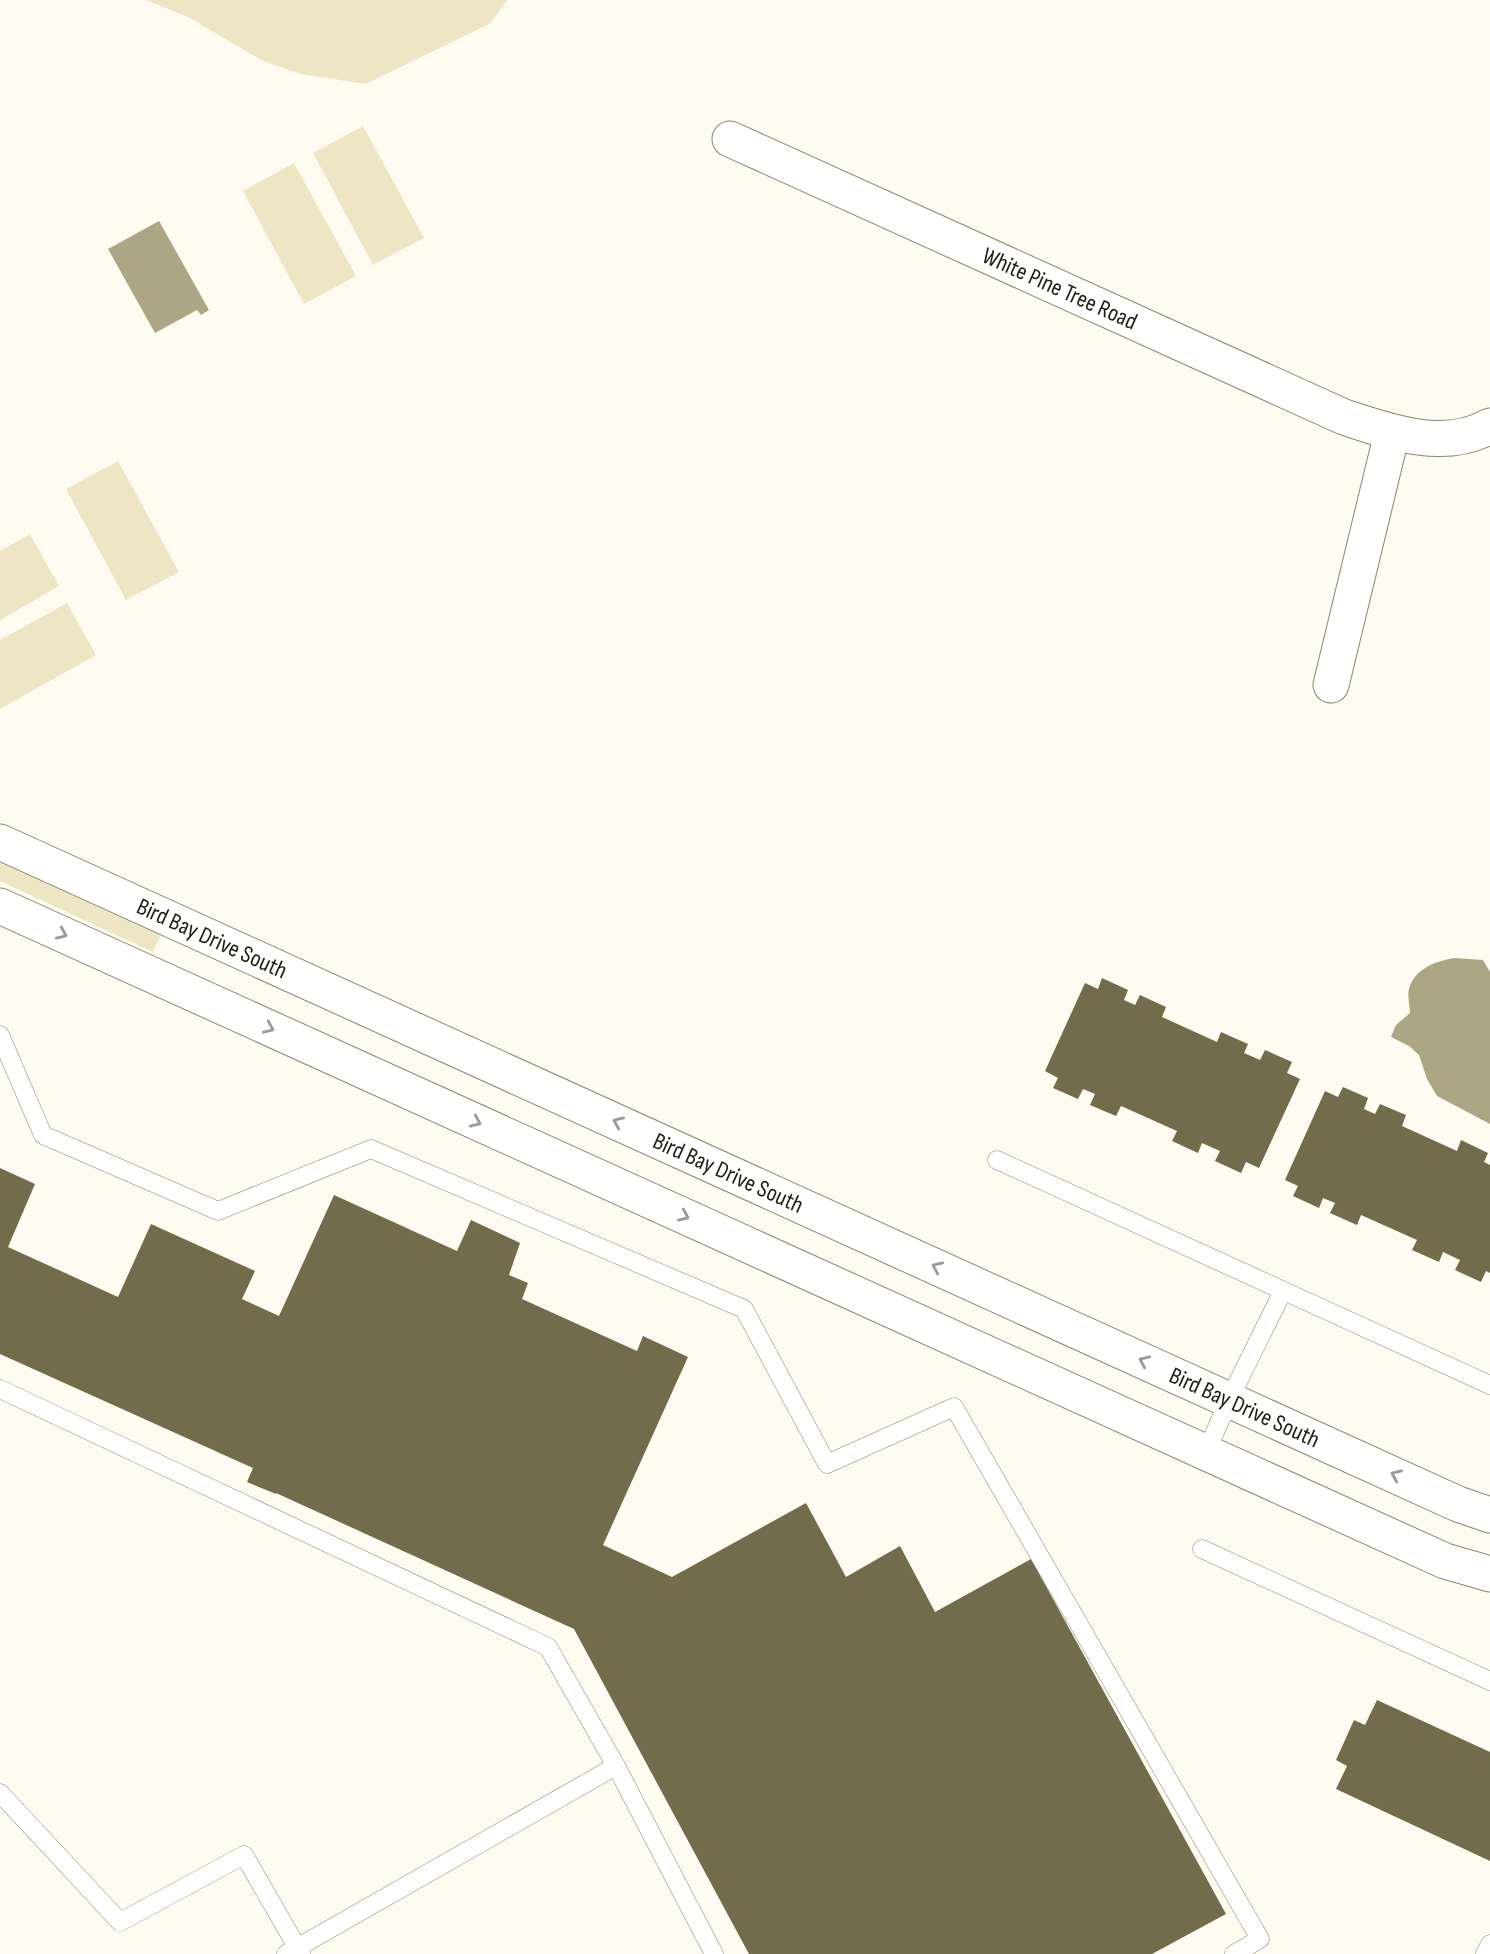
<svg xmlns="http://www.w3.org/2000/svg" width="1490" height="1954" viewBox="0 0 1490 1954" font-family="'Sofia Sans Condensed',sans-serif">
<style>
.green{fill:#ede5c4}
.water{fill:#ada685}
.building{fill:#726b4c}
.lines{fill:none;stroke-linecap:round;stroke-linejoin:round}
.lane-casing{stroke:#8c866d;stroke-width:19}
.street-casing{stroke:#8c866d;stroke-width:37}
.lane{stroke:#fff;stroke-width:18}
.street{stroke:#fff;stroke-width:35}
.oneway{stroke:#9b9a95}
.labels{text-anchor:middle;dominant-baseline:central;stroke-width:7;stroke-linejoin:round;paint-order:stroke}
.street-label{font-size:24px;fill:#201e14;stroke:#fefbf0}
</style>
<rect width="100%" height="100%" fill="#fefbf0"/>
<g class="green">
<polygon points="146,0 507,0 491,23 366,84 301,74 263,61 188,17"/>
<polygon points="363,126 424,238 373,265 313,153"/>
<polygon points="294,163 356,276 304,304 243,191"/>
<polygon points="118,461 179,572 126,600 66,489"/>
<polygon points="30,534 59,586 0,620 0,551"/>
<polygon points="67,603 96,655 0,709 0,640"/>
<polygon points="0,826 175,904 153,952 0,881"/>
</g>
<g class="water">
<polygon points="159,221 209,310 201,315 197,310 155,333 108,249"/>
<path d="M1455 958 1483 960 1490 972V1124L1437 1096 1427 1079 1419 1055 1409 1046 1391 1037 1396 1025 1410 1013C1410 1006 1407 996 1409 989 1415 968 1436 961 1455 958Z"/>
</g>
<g class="building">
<polygon points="1102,978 1128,990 1124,1000 1135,1005 1140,995 1166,1007 1162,1017 1217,1042 1221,1032 1248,1044 1244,1053 1260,1060 1265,1050 1292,1062 1287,1073 1300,1079 1259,1168 1246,1162 1241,1173 1215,1161 1220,1151 1202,1143 1198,1153 1172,1141 1177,1131 1121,1106 1116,1116 1090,1105 1095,1094 1083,1089 1078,1099 1053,1088 1058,1078 1045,1071 1085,983 1098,989"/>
<polygon points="1343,1087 1368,1098 1364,1109 1375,1114 1380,1104 1406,1115 1402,1126 1457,1151 1461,1140 1488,1153 1484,1162 1490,1165 1490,1273 1486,1271 1481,1282 1455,1270 1460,1260 1443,1252 1439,1262 1412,1250 1417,1240 1361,1215 1357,1225 1330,1213 1335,1203 1323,1198 1319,1208 1293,1196 1298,1186 1285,1180 1325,1091 1338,1097"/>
<polygon points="0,1168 35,1184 8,1247 118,1297 151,1224 255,1271 242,1299 279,1316 334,1195 457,1251 471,1220 520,1243 509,1275 528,1283 522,1299 637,1351 643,1336 688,1357 603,1545 672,1577 806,1503 846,1577 900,1546 935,1612 1031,1559 1226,1914 1152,1954 749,1954 574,1629 276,1493 276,1494 247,1482 253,1468 0,1354"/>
<polygon points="1377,1700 1490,1752 1490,1861 1336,1789 1347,1766 1336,1760 1354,1720 1365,1725"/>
</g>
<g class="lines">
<g class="lane-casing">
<g id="lane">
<polyline points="0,1035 43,1135 218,1211 371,1149 744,1309 827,1464 954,1407 1260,1939 1234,1954"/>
<polyline points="997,1160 1490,1385"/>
<polyline points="0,1389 548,1647 616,1766 714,1954"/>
<polyline points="1206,1453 1229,1400 1283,1291"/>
<polyline points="1202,1549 1490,1681"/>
<polyline points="0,1793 120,1922 244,1855 301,1954"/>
<polyline points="286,1954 616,1766"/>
<polyline points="1485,1954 1490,1944"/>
</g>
</g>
<g class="street-casing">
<g id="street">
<path id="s1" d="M730 139 1344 417C1389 432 1445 452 1490 426"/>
<polyline points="1331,685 1392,433"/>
<path id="s2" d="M0 842 1458 1504 1490 1515"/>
<polyline points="0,906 1445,1561 1490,1574"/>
</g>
</g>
<use href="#lane" class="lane"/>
<use href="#street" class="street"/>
</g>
<defs><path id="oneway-chevron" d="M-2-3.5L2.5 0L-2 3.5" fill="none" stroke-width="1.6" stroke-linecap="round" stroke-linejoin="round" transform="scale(1.75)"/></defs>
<g class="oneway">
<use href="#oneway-chevron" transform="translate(62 934) rotate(24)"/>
<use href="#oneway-chevron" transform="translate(269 1028) rotate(24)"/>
<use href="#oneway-chevron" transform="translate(476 1122) rotate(24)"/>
<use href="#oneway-chevron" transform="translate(618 1122) rotate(-156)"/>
<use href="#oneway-chevron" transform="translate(684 1216) rotate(24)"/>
<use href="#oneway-chevron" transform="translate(937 1267) rotate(-156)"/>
<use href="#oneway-chevron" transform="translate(1144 1361) rotate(-156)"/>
<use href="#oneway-chevron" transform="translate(1396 1475) rotate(-156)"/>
</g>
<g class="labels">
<g class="street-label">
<text stroke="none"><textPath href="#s1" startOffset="362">White Pine Tree Road</textPath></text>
<text stroke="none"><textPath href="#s2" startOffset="233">Bird Bay Drive South</textPath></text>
<text stroke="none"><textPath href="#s2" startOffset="800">Bird Bay Drive South</textPath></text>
<text stroke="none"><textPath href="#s2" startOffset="1367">Bird Bay Drive South</textPath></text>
</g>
</g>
</svg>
